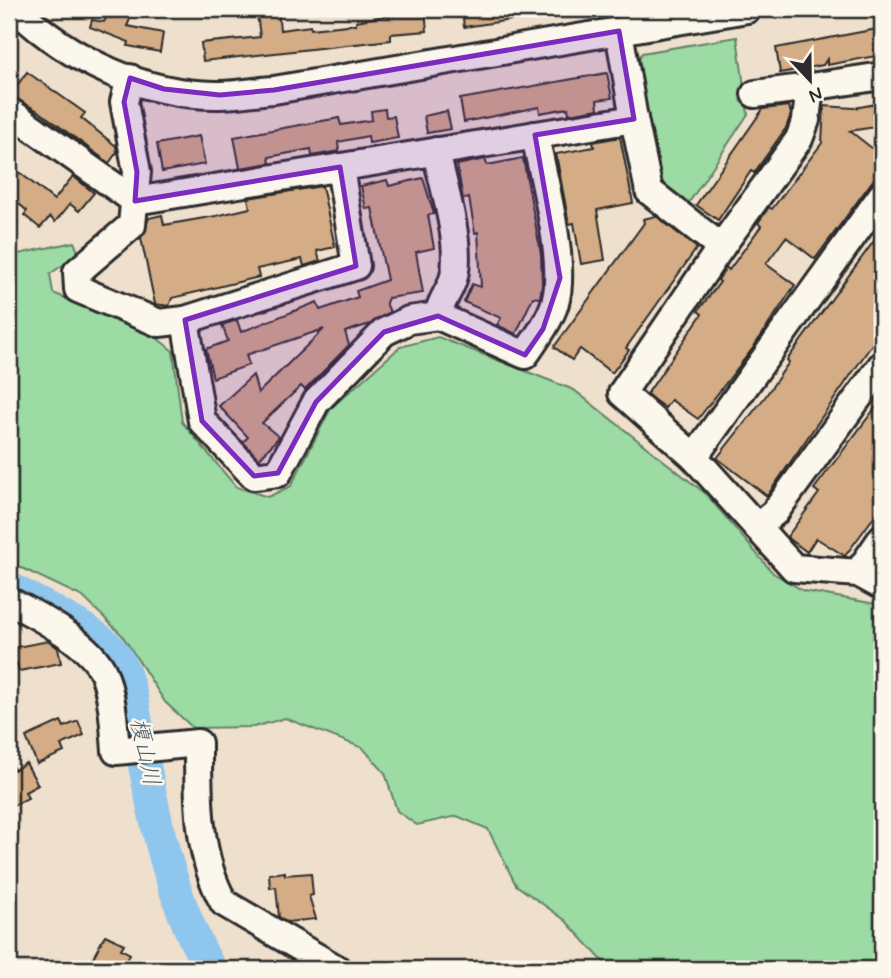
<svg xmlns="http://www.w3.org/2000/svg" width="891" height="978" viewBox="0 0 891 978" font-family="Mynerve,'Klee One',sans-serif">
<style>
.green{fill:#9cdba4;stroke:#648368;stroke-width:2}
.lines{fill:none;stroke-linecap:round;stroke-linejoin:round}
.river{stroke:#8fc6ed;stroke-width:33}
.building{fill:#d4ac85;stroke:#2b2b2b;stroke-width:2}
.minor-casing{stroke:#2b2b2b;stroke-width:32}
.minor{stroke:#fbf7ec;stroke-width:26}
.marked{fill:#7b2cbf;fill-opacity:0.2;stroke:#7b2cbf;stroke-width:5;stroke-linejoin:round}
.labels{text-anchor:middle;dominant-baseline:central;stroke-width:5;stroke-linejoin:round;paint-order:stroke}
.water-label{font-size:23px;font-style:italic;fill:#495a65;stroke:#fbf7ec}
</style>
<rect width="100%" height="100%" fill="#efe0cd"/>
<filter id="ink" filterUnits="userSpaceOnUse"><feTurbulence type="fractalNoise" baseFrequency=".0143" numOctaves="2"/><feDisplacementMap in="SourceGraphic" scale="14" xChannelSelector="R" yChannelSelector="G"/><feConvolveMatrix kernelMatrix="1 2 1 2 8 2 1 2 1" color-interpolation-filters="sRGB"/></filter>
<g filter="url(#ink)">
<g class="green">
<polygon points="737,37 748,114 684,210 655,187 637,63 642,53"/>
<polygon points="74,242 79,254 50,274 53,293 151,333 173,351 182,422 236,487 268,497 291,486 331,408 400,347 438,337 574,390 706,494 773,573 804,591 876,604 882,609 882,969 610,969 565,920 516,885 488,829 457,816 417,825 397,811 385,773 363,748 285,718 254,727 193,728 165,702 122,635 83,597 9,562 9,256"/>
</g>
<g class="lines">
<path class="river" d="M9 588C34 603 100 633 114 654 124 668 128 684 132 699 150 793 163 885 210 969"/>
</g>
<g class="building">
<polygon points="110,9 131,17 127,26 163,33 160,52 128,46 129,42 90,27 92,20 104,22"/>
<polygon points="425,9 427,31 391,34 391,40 203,61 201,43 260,37 257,13 278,10 280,30 310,26 311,29 356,24 356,21"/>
<polygon points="462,9 524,9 525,18 464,27"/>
<polygon points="877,29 881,55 827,65 827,59 823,65 780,73 776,48"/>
<polygon points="27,72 85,113 81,118 116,146 117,152 109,163 40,112 10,95"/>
<polygon points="607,73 612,98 597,100 598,109 569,114 568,108 540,113 539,107 464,122 460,99"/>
<polygon points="882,103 882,126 850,131 882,156 882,168 815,259 786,237 766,264 795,285 753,348 698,419 671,400 665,408 654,400 647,394 702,314 698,311 720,282 718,280 726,267 729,270 761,226 758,223 769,207 772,209 822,143 824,106 854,108"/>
<polygon points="789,106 791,114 786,128 754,173 751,171 718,220 696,205 763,109"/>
<polygon points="385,109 386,117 394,116 398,138 369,143 368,136 338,142 339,151 312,156 311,149 269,157 270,163 240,168 234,137 339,118 341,125 372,120 371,111"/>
<polygon points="447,111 451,129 427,133 424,116"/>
<polygon points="199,136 205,164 162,172 157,144"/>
<polygon points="620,137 633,203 597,210 605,260 581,264 574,223 569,224 556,154 594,147 593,142"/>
<polygon points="523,158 541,254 542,285 540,298 533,297 516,334 497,325 501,318 464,302 472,284 481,287 478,232 475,233 469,198 463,199 457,165 485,159 487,165"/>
<polygon points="9,164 54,200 73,176 94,193 79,211 70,204 55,222 50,217 40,228 24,215 27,211 9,195"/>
<polygon points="423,178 434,214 428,215 434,248 416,252 423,293 388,298 386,303 390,312 370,324 345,332 349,345 305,390 301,386 262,423 279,437 259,459 243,442 248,437 219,406 253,375 258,393 324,329 246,355 249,365 213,378 206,349 228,341 222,325 237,320 241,332 317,302 320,310 358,297 356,291 387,280 372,208 366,209 361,186 387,180 389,186"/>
<polygon points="322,186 335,247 317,251 320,261 304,266 302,259 257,269 259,277 172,298 169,306 155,304 141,238 149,218 162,215 164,225 216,216 250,208 248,198"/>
<polygon points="656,216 697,248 626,348 629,350 612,373 580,349 572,360 554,347 644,223 643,219"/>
<polygon points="882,230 882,330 767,496 717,458 765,397 789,362 787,360"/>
<polygon points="882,399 882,506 845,556 816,538 807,552 787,537 819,493 814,489"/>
<polygon points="49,641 58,648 61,663 19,671 17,664 14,664 11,648"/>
<polygon points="61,721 64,727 78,721 84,735 61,745 64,752 37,764 26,737"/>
<polygon points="9,760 14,770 26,763 38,785 25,792 28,798 9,808"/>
<polygon points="285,872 285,875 311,873 313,895 309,896 316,919 287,922 279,917 276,887 270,888 269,874"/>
<polygon points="105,935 124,944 121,949 130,954 122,969 110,962 106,969 87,969"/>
</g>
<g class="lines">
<g class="minor-casing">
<g id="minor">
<path d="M16 9C70 60 144 96 220 95 238 95 256 91 274 90L747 9"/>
<polyline points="619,31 634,119"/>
<polyline points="130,78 124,102 137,172 132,225 77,272 78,289 159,323 185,320 356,266 340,167"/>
<polyline points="755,94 810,87"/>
<polyline points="9,111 135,201 634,119 649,191 721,247 799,139 806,120 810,87 882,76"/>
<path d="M436 151C443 186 462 243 454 276 451 290 440 301 438 316"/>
<polyline points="882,195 694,457 794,568 858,573 882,586"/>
<path d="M185 320 202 421 254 476 278 473 316 402 384 332 409 320 438 316 525 355C536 339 549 322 555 303 567 263 543 178 535 135"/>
<polyline points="694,457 622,393 721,247"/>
<polyline points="757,527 775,512 882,365"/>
<polyline points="858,573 882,538"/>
<path d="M9 601C37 615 92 644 104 674 113 698 114 726 116 751L198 743C198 796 197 856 224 903L337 969"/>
</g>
</g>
<use href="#minor" class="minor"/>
</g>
</g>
<path class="marked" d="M619 31 634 119 535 135 560 278 543 329 525 355 438 316 384 332 316 402 278 473 254 476 202 421 185 320 356 266 340 167 135 201 137 172 124 102 130 78 164 89 220 95 274 90Z"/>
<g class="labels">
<g class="water-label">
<text transform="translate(144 752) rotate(78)">榎山川</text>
</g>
</g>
<rect width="891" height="978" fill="none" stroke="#fbf7ec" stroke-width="35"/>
<rect x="18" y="18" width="856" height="943" fill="none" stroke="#2b2b2b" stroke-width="2.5" filter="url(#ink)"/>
<g transform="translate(810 80) rotate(158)" stroke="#fbf7ec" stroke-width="5" paint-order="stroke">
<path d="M0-5L12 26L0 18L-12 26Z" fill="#2b2b2b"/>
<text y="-10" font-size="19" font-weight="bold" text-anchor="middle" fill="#2b2b2b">N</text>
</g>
</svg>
